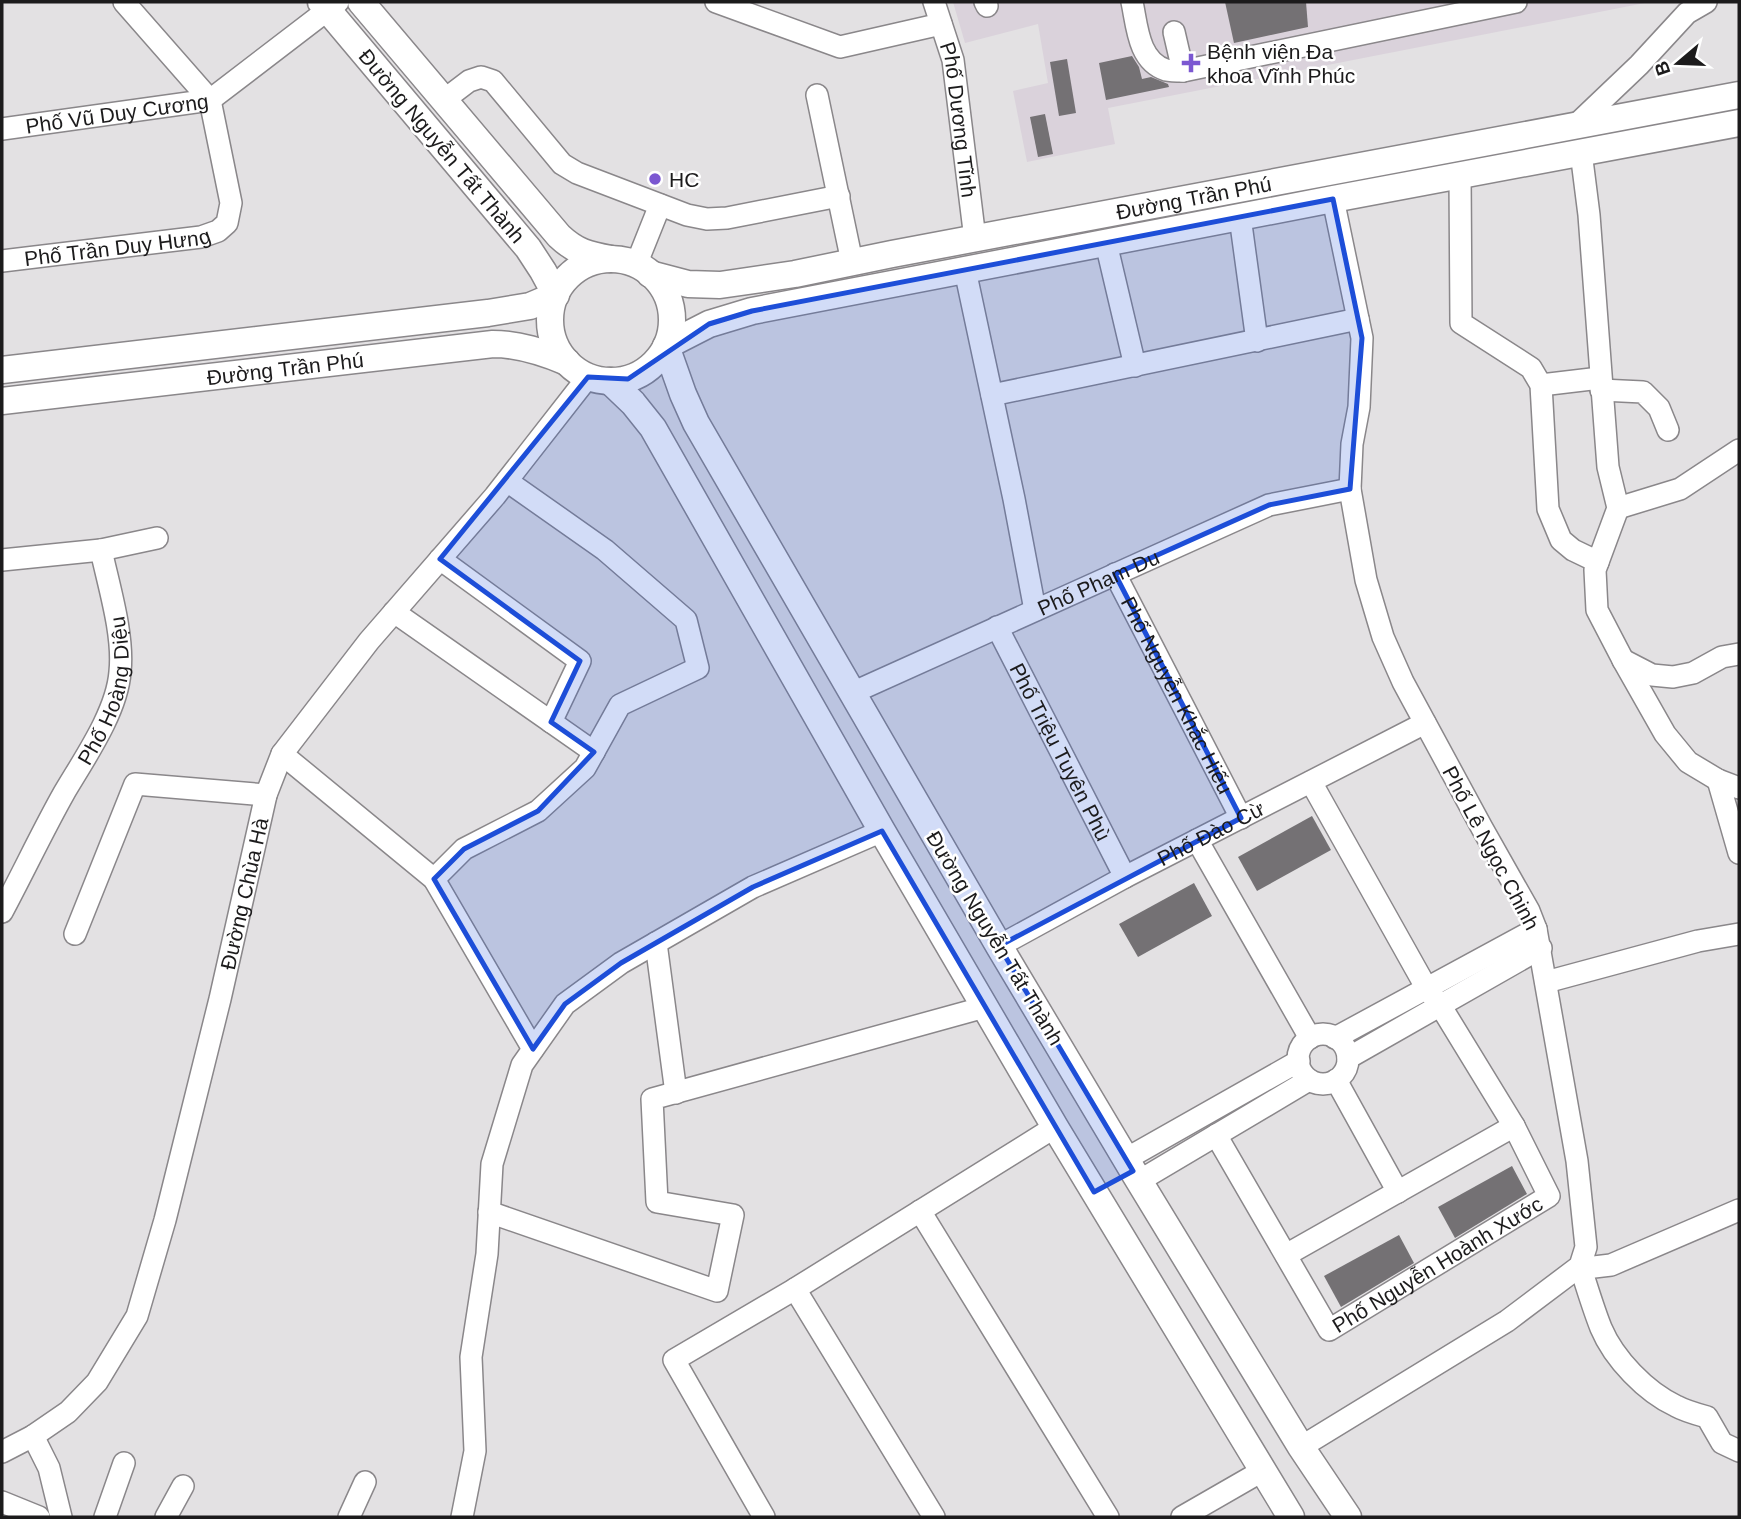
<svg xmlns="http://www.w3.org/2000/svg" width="1741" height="1519" viewBox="0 0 1741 1519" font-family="Helvetica,sans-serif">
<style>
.built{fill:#dad2db}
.building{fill:#747174}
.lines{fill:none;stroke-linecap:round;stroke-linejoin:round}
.minor-casing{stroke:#8a878a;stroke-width:24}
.major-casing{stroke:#8a878a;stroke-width:29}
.minor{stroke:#fff;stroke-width:21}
.major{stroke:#fff;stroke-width:26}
.marked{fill:#1d4ed8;fill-opacity:0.2;stroke:#1d4ed8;stroke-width:5;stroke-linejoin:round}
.poi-dot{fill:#7b57d1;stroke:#fff;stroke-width:2.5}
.labels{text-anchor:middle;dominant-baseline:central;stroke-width:5;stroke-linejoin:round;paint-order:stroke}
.poi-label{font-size:21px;fill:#1c1b1c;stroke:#fff;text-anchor:start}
.street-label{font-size:21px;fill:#1c1b1c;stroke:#fff}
</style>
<rect width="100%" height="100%" fill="#e3e1e3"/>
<polygon class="built" points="953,2 1650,2 1108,108 1115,144 1027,162 1013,91 1048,83 1038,24 965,43"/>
<g class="building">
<polygon points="1225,2 1306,2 1308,27 1234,43"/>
<polygon points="1132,56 1139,67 1142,79 1151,77 1168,84 1169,87 1106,100 1099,63"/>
<polygon points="1067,59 1076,113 1059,116 1050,62"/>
<polygon points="1045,114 1053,154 1038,157 1030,117"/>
<polygon points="1312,816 1331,850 1257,891 1238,857"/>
<polygon points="1194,883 1212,916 1138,957 1119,924"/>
<polygon points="1512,1166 1527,1194 1455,1238 1438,1207"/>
<polygon points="1399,1235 1414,1263 1341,1307 1324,1276"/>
</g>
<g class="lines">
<g class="minor-casing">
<g id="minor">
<polyline points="716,2 840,47 941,24"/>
<path id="s1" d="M934 2 953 60 975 239"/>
<polyline points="985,2 987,6"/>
<path d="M1132 2C1137 25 1138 61 1166 70 1171 71 1178 71 1183 71L1516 2"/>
<polyline points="1174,32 1183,71"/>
<polyline points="817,95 852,262"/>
<polyline points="444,100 469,81 481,77 493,81 562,164 577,173 687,215 707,219 727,218 839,196"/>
<polyline points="1576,125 1639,65 1687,13 1706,2"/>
<path id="s2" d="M2 129 210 100 338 2"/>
<polyline points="1581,152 1589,215 1608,467 1618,508 1595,570 1597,610 1623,660 1665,734 1688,762 1718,780 1739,788"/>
<polyline points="1460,175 1461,323 1531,368 1541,385 1548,509 1561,540 1573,550 1598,562"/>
<polyline points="1240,217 1257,341"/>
<polyline points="1106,243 1135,366"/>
<path id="s3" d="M2 261 201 237 218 231 227 223 231 203 210 100 124 2"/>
<polyline points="636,265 660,205"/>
<polyline points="965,270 1014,499 1035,610"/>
<polyline points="1541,385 1600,378"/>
<polyline points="1601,390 1643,392 1659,408 1668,430"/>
<polyline points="992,395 1358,319"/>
<polyline points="1618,508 1680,489 1739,450"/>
<polyline points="440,559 580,661 551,722"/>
<polyline points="2,560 101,550 157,538"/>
<path id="s4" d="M1115 574 1241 818"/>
<polyline points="394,612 594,752"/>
<path id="s5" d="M997 627 1125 877"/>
<polyline points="1623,660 1652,675 1673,677 1693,673 1722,657 1739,654"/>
<path id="s6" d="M852 693 1269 505 1350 489"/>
<polyline points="282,754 434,879 533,1049"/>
<polyline points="1718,780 1739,853"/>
<polyline points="1197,840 1310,1038"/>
<polyline points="434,879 464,849 538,811 585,768 620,705 698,668 686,620 605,550 507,481"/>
<path id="s7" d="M2 912C23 873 42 832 64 793 84 759 117 712 120 672 124 635 109 587 101 550"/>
<polyline points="75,934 135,784 266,795"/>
<polyline points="656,943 676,1093"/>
<path id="s8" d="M999 946 1125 877 1425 723"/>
<polyline points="1546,982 1698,941 1739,934"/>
<circle cx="1323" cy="1059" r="25"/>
<polyline points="1335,1038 1536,929"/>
<polyline points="1348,1058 1541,948"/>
<polyline points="1336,1080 1398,1192"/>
<path id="s9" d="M1216 1135 1329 1330 1549 1196 1514 1126 1440 1005 1427 989 1311 782"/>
<polyline points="1126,1159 1299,1061"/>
<polyline points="1139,1181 1309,1080"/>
<path d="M1739 1210 1611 1265 1594 1267 1580 1266C1587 1287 1593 1308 1601 1328 1614 1359 1646 1392 1676 1406 1685 1411 1696 1414 1707 1417L1722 1443 1739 1451"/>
<polyline points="920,1211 1108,1517"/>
<polyline points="489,1212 717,1291 733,1215 657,1202 652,1099 985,1007"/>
<polyline points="1286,1255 1514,1126"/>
<polyline points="795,1289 934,1517"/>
<polyline points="33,1436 49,1468 61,1517"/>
<polyline points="1301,1447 1507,1321 1580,1266 1586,1247 1577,1161 1536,929 1529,911 1482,828 1403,682 1383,637 1366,580 1350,489 1352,444 1359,407 1362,338 1333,199"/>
<path id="s10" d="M2 1452 33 1436 68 1412 97 1382 137 1316 165 1220 220 999 266 795 282 754 369 641 495 496 588 377"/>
<polyline points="2,1502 39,1517"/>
<polyline points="105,1517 124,1463"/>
<polyline points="166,1517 183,1486"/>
<polyline points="349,1517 365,1482"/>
<polyline points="462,1517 475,1451 471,1357 487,1254 492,1164 522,1065 565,1004 621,963 753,887 882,831"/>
<polyline points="764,1517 674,1360 795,1289 1055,1127"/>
<polyline points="1182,1517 1262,1471"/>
</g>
</g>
<g class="major-casing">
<g id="major">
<path d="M361 2 559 236C576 252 588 255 611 259"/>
<circle cx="611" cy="320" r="61"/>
<path id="s11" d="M650 274 688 284 720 285 795 274 892 254 1739 95"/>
<polyline points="2,370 488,313 530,306 556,295 543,271 528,248 321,2"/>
<polyline points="610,381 633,403 653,428 882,831 1055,1127 1291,1517"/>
<path id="s12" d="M2 401 493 344C519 344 543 352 567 362"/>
<polyline points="1348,1517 1301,1447 1133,1171 999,946 696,423 683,394 666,346 709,324 752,311 1333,199 1739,123"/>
</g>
</g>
<use href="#minor" class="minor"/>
<use href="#major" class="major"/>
</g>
<path class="marked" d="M1333 199 1362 338 1350 489 1269 505 1115 574 1241 818 999 946 1133 1171 1094 1192 882 831 753 887 621 963 565 1004 533 1049 434 879 464 849 538 811 594 752 551 722 580 661 440 559 588 377 628 379 709 324 752 311Z"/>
<g class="poi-dot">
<path d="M1187.5 52.5h7v7h7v7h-7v7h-7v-7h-7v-7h7z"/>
<circle cx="655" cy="179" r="7"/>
</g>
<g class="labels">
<g class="poi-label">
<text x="1207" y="51">Bệnh viện Đa<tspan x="1207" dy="24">khoa Vĩnh Phúc</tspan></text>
<text x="669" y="179">HC</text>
</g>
<g class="street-label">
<text stroke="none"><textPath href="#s2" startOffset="116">Phố Vũ Duy Cương</textPath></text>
<text stroke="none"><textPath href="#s1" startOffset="121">Phố Dương Tĩnh</textPath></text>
<text transform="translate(442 146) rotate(50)">Đường Nguyễn Tất Thành</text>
<text stroke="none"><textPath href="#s11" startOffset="553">Đường Trần Phú</textPath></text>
<text stroke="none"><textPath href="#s3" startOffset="116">Phố Trần Duy Hưng</textPath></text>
<text stroke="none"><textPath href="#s12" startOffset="285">Đường Trần Phú</textPath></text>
<text stroke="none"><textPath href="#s6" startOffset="270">Phố Phạm Du</textPath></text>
<text stroke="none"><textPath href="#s7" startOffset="247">Phố Hoàng Diệu</textPath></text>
<text stroke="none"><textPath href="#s4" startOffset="136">Phố Nguyễn Khắc Hiếu</textPath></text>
<text stroke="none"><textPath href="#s5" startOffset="140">Phố Triệu Tuyên Phù</textPath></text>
<text stroke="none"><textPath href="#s8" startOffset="240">Phố Đào Cừ</textPath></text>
<text transform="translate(1491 848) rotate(62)">Phố Lê Ngọc Chinh</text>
<text stroke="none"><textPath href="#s10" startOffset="632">Đường Chùa Hà</textPath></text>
<text transform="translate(995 938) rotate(59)">Đường Nguyễn Tất Thành</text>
<text stroke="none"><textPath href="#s9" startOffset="352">Phố Nguyễn Hoành Xước</textPath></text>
</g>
</g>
<rect width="1741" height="1519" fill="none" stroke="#1c1b1c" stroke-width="7"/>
<g transform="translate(1678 63) rotate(251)" stroke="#ffffff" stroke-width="5" paint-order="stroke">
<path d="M0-5L12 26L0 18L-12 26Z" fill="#1c1b1c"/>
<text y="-10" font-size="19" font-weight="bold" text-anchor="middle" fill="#1c1b1c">B</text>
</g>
</svg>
